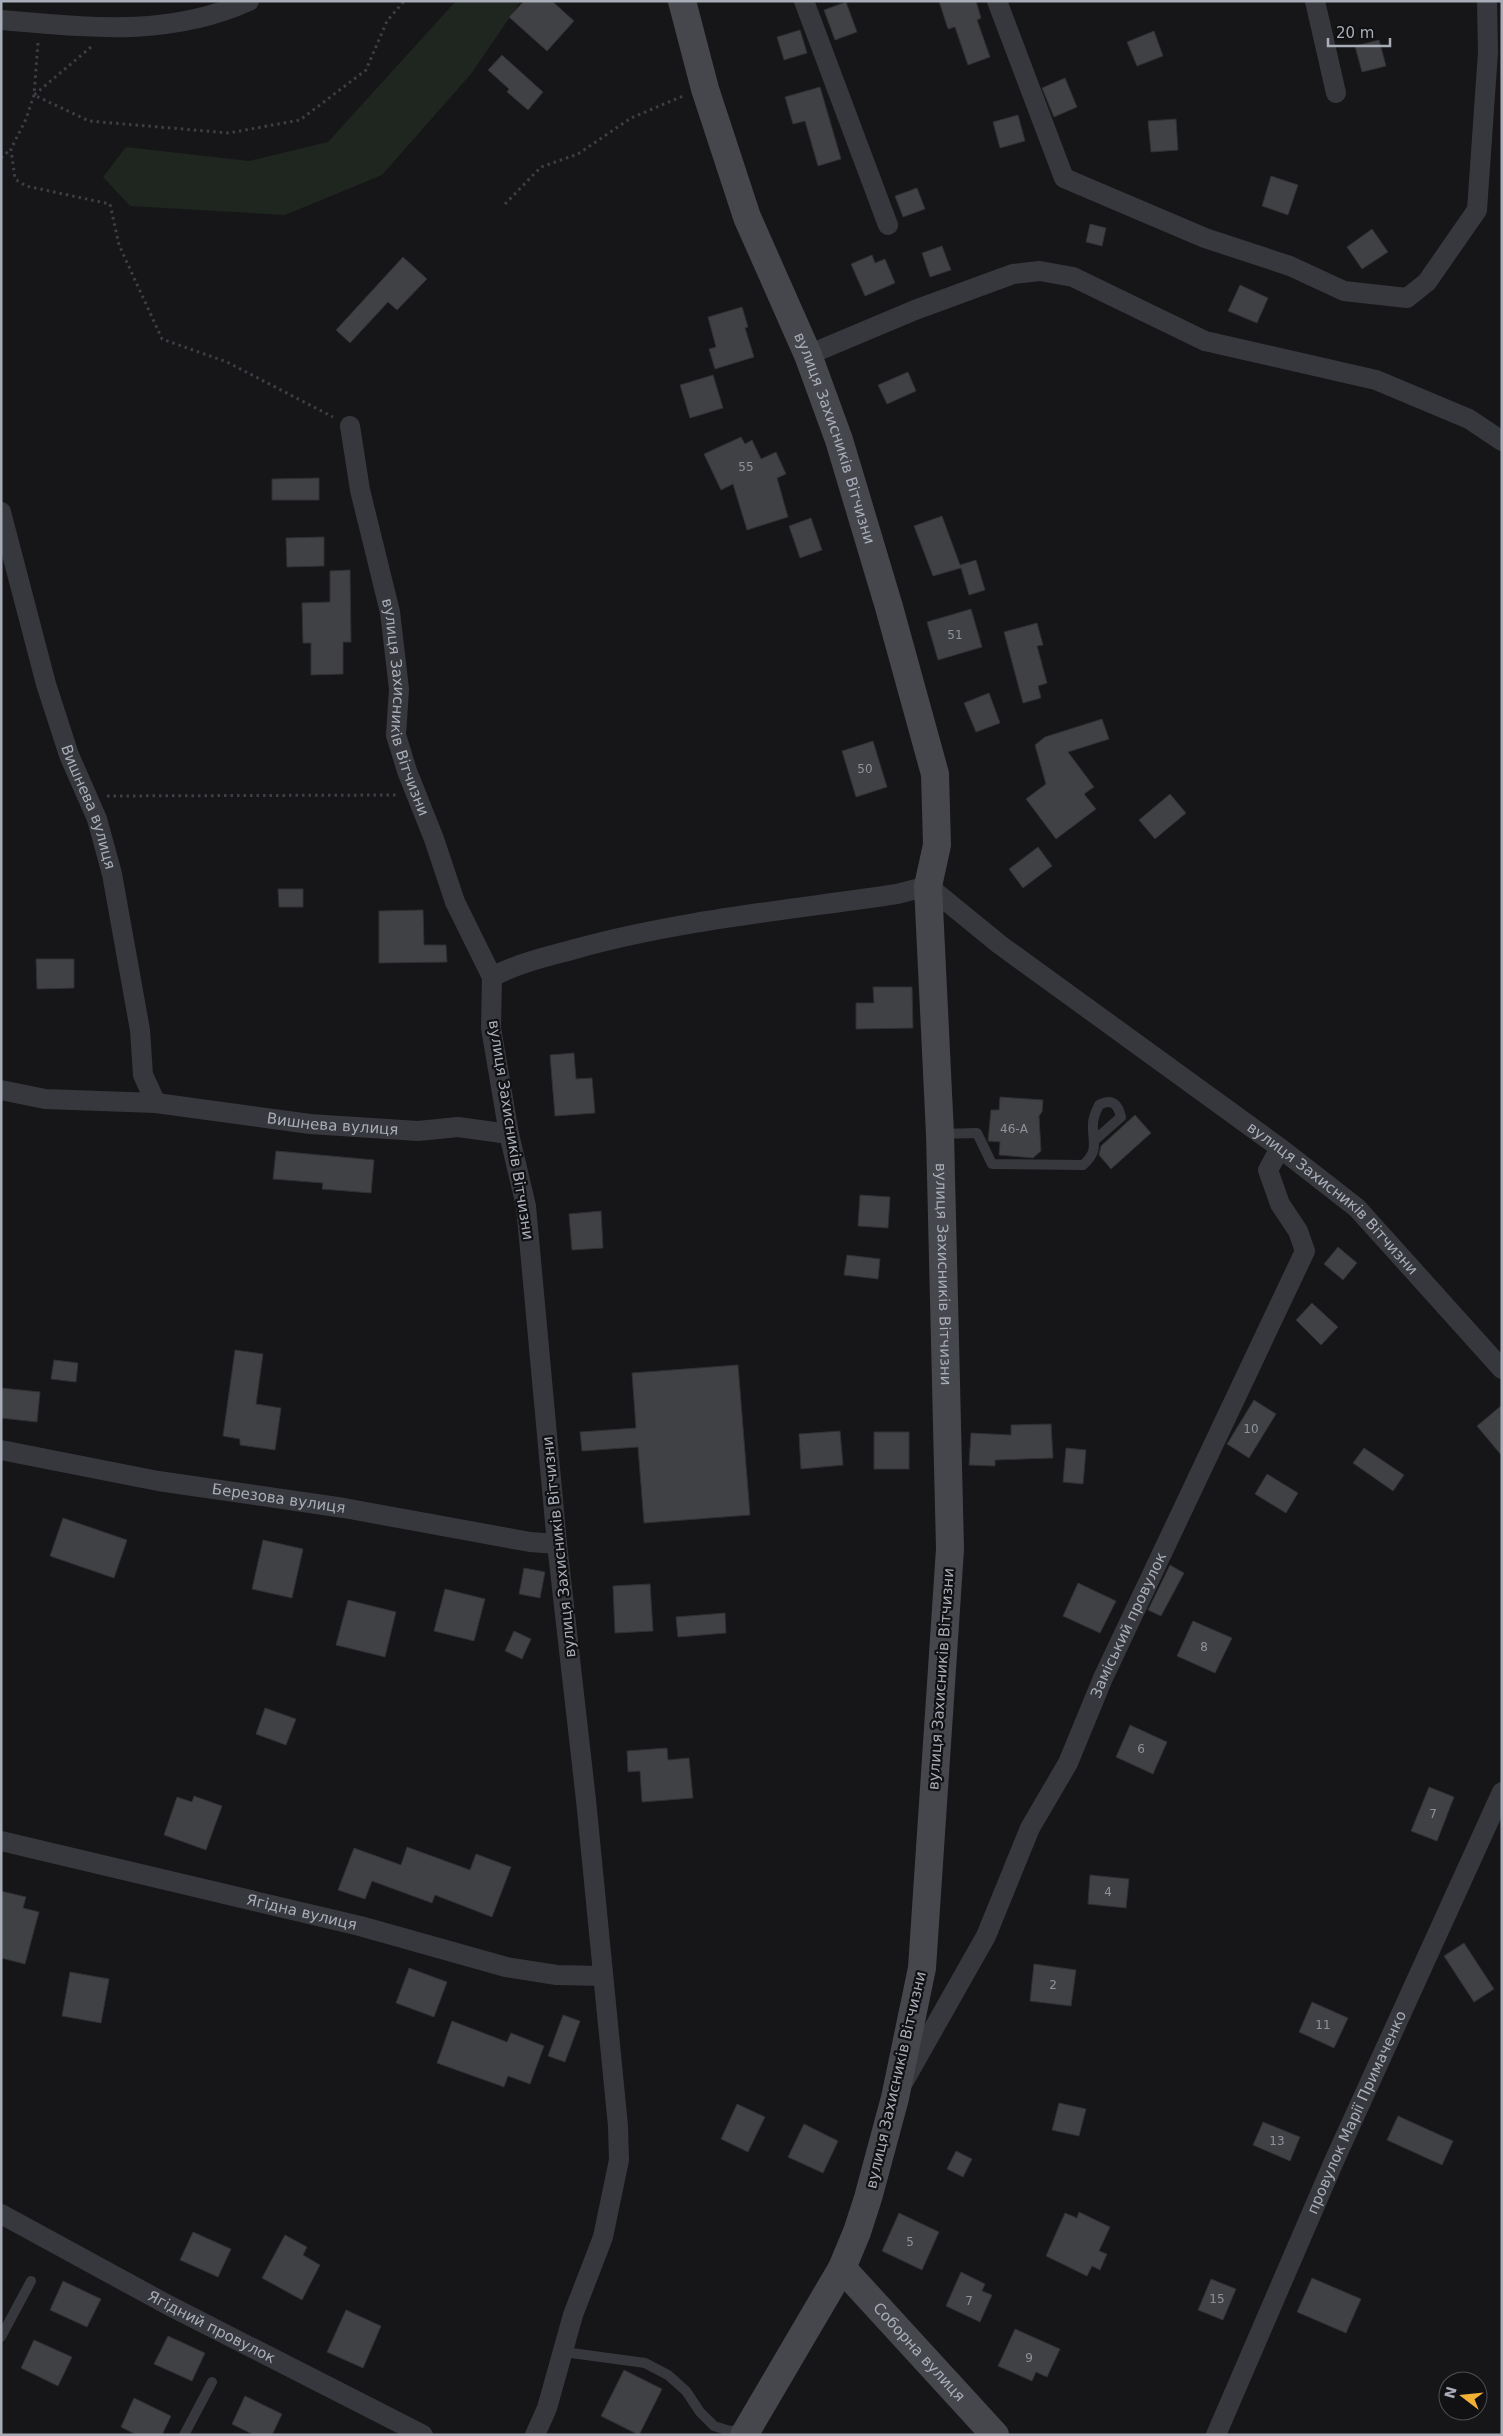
<svg xmlns="http://www.w3.org/2000/svg" width="1503" height="2436" viewBox="0 0 1503 2436" font-family="'DejaVu Sans',sans-serif">
<style>
.green{fill:#1e261f}
.building{fill:#404145;stroke:#303034}
.lines{fill:none;stroke-linecap:round;stroke-linejoin:round}
.path{stroke:#3d3f44;stroke-width:3;stroke-dasharray:2.5 4;stroke-linecap:butt}
.lane{stroke:#37383d;stroke-width:10}
.street{stroke:#37383d;stroke-width:20}
.secondary{stroke:#45474d;stroke-width:28}
.labels{text-anchor:middle;dominant-baseline:central;stroke-width:4.5;stroke-linejoin:round;paint-order:stroke}
.number-label{font-size:12px;fill:#8e929b}
.street-label{font-size:15px;fill:#a8adb8;stroke:#111113}
</style>
<rect width="100%" height="100%" fill="#161618"/>
<polygon class="green" points="456,1 521,1 471,74 382,175 285,215 130,206 103,177 126,147 249,161 328,142"/>
<g class="building">
<polygon points="524,1 552,1 574,21 547,51 509,17"/>
<polygon points="939,1 976,1 981,18 977,20 990,57 968,65 955,27 948,29"/>
<polygon points="846,2 857,32 835,40 824,10"/>
<polygon points="800,30 807,53 784,60 777,37"/>
<polygon points="1154,31 1163,56 1137,66 1127,42"/>
<polygon points="1379,40 1386,66 1362,72 1355,46"/>
<polygon points="502,55 543,92 528,110 507,92 509,89 488,70"/>
<polygon points="1065,78 1077,107 1054,117 1042,88"/>
<polygon points="820,87 841,159 818,166 805,121 793,124 785,97"/>
<polygon points="1018,115 1025,141 1000,148 993,122"/>
<polygon points="1176,119 1178,150 1151,152 1148,121"/>
<polygon points="1271,176 1298,185 1288,215 1262,206"/>
<polygon points="917,188 925,209 903,217 895,196"/>
<polygon points="1090,224 1106,228 1102,246 1086,242"/>
<polygon points="1372,229 1388,252 1362,269 1347,247"/>
<polygon points="942,246 951,270 930,277 922,253"/>
<polygon points="872,255 875,263 885,259 895,283 865,296 851,264"/>
<polygon points="403,257 427,279 397,310 388,302 350,343 336,330"/>
<polygon points="1240,285 1268,298 1257,323 1228,311"/>
<polygon points="742,307 748,327 745,328 754,357 715,369 709,349 716,347 708,317"/>
<polygon points="908,372 916,391 887,404 878,385"/>
<polygon points="713,375 723,408 690,418 680,385"/>
<polygon points="741,437 745,444 752,440 761,459 776,452 786,474 777,478 788,517 747,530 733,484 721,490 704,454"/>
<polygon points="319,478 319,500 272,500 272,479"/>
<polygon points="942,516 960,565 976,560 985,590 969,595 961,568 933,576 914,526"/>
<polygon points="811,518 822,550 800,558 789,526"/>
<polygon points="324,537 324,566 287,567 286,538"/>
<polygon points="350,570 351,642 343,642 343,674 311,675 311,643 303,643 302,603 330,602 330,571"/>
<polygon points="971,609 982,647 938,660 927,622"/>
<polygon points="1037,623 1043,645 1037,646 1047,683 1038,686 1041,698 1023,703 1004,632"/>
<polygon points="989,693 1000,723 976,732 964,703"/>
<polygon points="1102,719 1109,739 1068,752 1094,787 1084,794 1096,809 1056,839 1026,799 1046,784 1035,745 1045,737"/>
<polygon points="873,741 887,787 856,797 842,751"/>
<polygon points="1170,794 1186,813 1155,839 1139,820"/>
<polygon points="1038,847 1052,866 1023,888 1009,869"/>
<polygon points="278,889 303,889 303,907 279,907"/>
<polygon points="423,910 424,945 446,945 447,962 379,963 379,911"/>
<polygon points="36,959 74,959 74,988 37,989"/>
<polygon points="873,987 912,987 913,1028 856,1029 856,1003 874,1003"/>
<polygon points="574,1053 576,1079 592,1078 595,1113 555,1116 550,1055"/>
<polygon points="1000,1097 1043,1100 1042,1112 1039,1116 1041,1151 1033,1158 999,1155 1000,1142 988,1141 991,1110 999,1110"/>
<polygon points="1135,1115 1151,1133 1111,1169 1099,1155 1101,1146"/>
<polygon points="276,1151 374,1160 371,1193 322,1189 323,1183 273,1179"/>
<polygon points="860,1195 890,1197 888,1228 858,1226"/>
<polygon points="601,1211 603,1248 572,1250 569,1214"/>
<polygon points="1338,1247 1357,1263 1343,1280 1324,1264"/>
<polygon points="847,1255 880,1259 878,1279 844,1275"/>
<polygon points="1312,1303 1338,1327 1321,1345 1296,1320"/>
<polygon points="235,1350 263,1354 256,1404 281,1408 275,1450 240,1445 240,1439 223,1436"/>
<polygon points="54,1360 78,1363 76,1382 51,1379"/>
<polygon points="738,1365 750,1515 644,1523 638,1447 582,1451 580,1432 636,1428 632,1373"/>
<polygon points="1,1388 40,1392 37,1422 1,1418"/>
<polygon points="1254,1400 1276,1414 1249,1458 1227,1444"/>
<polygon points="1502,1405 1502,1456 1477,1426"/>
<polygon points="1051,1424 1053,1458 995,1460 995,1466 969,1465 971,1433 1011,1435 1011,1425"/>
<polygon points="840,1431 843,1465 801,1469 799,1434"/>
<rect x="874" y="1432" width="35" height="37"/>
<polygon points="1066,1448 1086,1450 1083,1484 1063,1482"/>
<polygon points="1364,1448 1404,1475 1393,1491 1353,1463"/>
<polygon points="1267,1474 1298,1493 1286,1513 1255,1494"/>
<polygon points="63,1518 127,1540 114,1578 50,1556"/>
<polygon points="263,1540 303,1549 292,1598 252,1589"/>
<polygon points="1170,1565 1184,1573 1161,1616 1148,1610"/>
<polygon points="524,1568 545,1572 540,1598 519,1594"/>
<polygon points="1078,1583 1116,1601 1100,1633 1063,1616"/>
<polygon points="650,1584 653,1631 615,1633 613,1586"/>
<polygon points="445,1589 485,1599 474,1641 434,1631"/>
<polygon points="348,1600 396,1612 385,1657 336,1645"/>
<polygon points="725,1613 726,1633 678,1637 676,1617"/>
<polygon points="1193,1621 1232,1638 1215,1673 1177,1656"/>
<polygon points="514,1631 531,1639 522,1659 505,1651"/>
<polygon points="265,1708 296,1719 286,1745 256,1734"/>
<polygon points="1130,1725 1167,1742 1153,1774 1116,1757"/>
<polygon points="667,1748 668,1760 689,1758 693,1798 642,1802 640,1771 628,1772 627,1751"/>
<polygon points="1429,1787 1454,1797 1437,1841 1411,1831"/>
<polygon points="194,1796 222,1806 206,1850 164,1835 177,1797 192,1802"/>
<polygon points="407,1847 470,1870 476,1854 511,1867 492,1917 435,1895 432,1903 372,1881 365,1899 338,1890 354,1848 401,1865"/>
<polygon points="1090,1875 1129,1879 1126,1908 1088,1904"/>
<polygon points="1,1891 26,1897 23,1908 39,1912 25,1964 1,1958"/>
<polygon points="1464,1943 1494,1989 1474,2002 1444,1956"/>
<polygon points="1034,1964 1076,1970 1071,2006 1030,2001"/>
<polygon points="409,1968 447,1982 434,2017 396,2003"/>
<polygon points="70,1972 109,1979 101,2023 62,2016"/>
<polygon points="1312,2002 1348,2018 1334,2048 1299,2032"/>
<polygon points="563,2015 580,2021 565,2062 548,2056"/>
<polygon points="452,2021 507,2042 511,2033 544,2046 530,2084 508,2076 504,2087 437,2063"/>
<polygon points="1059,2103 1086,2109 1079,2136 1052,2130"/>
<polygon points="737,2104 765,2117 748,2152 721,2139"/>
<polygon points="1398,2116 1453,2141 1442,2165 1387,2140"/>
<polygon points="1263,2122 1300,2137 1290,2161 1253,2145"/>
<polygon points="804,2124 838,2141 823,2173 788,2157"/>
<polygon points="956,2151 972,2159 963,2177 947,2169"/>
<polygon points="1079,2212 1110,2227 1099,2251 1107,2254 1100,2270 1092,2266 1087,2276 1046,2256 1065,2213 1077,2218"/>
<polygon points="899,2213 939,2232 922,2270 882,2251"/>
<polygon points="193,2232 231,2249 218,2277 180,2260"/>
<polygon points="285,2235 307,2247 303,2255 320,2265 302,2300 262,2278"/>
<polygon points="961,2272 985,2284 982,2291 992,2295 980,2322 946,2306"/>
<polygon points="1312,2278 1361,2299 1346,2333 1297,2312"/>
<polygon points="1211,2279 1236,2289 1223,2320 1198,2310"/>
<polygon points="63,2281 101,2299 87,2327 50,2310"/>
<polygon points="346,2310 381,2326 363,2368 327,2352"/>
<polygon points="1015,2329 1060,2349 1047,2377 1036,2372 1032,2381 998,2366"/>
<polygon points="168,2336 205,2353 192,2381 154,2364"/>
<polygon points="34,2340 72,2357 58,2386 21,2368"/>
<polygon points="624,2370 662,2389 639,2435 601,2416"/>
<polygon points="245,2396 282,2414 272,2435 254,2435 232,2424"/>
<polygon points="134,2398 171,2416 162,2435 137,2435 121,2427"/>
</g>
<g class="lines">
<g class="path">
<polyline points="38,43 34,95 26,119 11,149 15,179 26,186 110,204 119,245 162,339 227,362 333,417"/>
<polyline points="91,47 34,95 89,121 229,133 300,120 366,70 387,21 404,1"/>
<polyline points="1,158 11,149"/>
<polyline points="505,204 541,167 578,154 631,118 683,96"/>
<polyline points="107,796 396,795"/>
</g>
<g class="lane">
<path d="M941 1134 977 1133 992 1164 1083 1165C1100 1150 1092 1142 1093 1124 1093 1117 1096 1111 1099 1105 1112 1098 1118 1104 1121 1117L1096 1139"/>
<polyline points="1,2337 31,2281"/>
<polyline points="564,2352 645,2363 668,2375 686,2391 700,2412 714,2426 730,2431 744,2429"/>
<polyline points="184,2435 212,2382"/>
</g>
<g class="street">
<polyline points="804,1 888,225"/>
<polyline points="997,1 1064,178 1205,238 1290,266 1344,291 1407,298 1427,282 1477,210 1488,52 1487,1"/>
<polyline points="1315,1 1336,93"/>
<path d="M1 20C86 27 168 38 249 1"/>
<polyline points="808,355 915,310 1013,274 1040,271 1073,277 1205,341 1376,380 1469,419 1502,441"/>
<path id="s1" d="M350 426 360 490 390 612 399 689 396 735 407 771 434 839 455 902 492 977"/>
<path id="s2" d="M1 512 46 684 69 755 97 819 112 874 140 1030 143 1075 156 1103"/>
<path id="s3" d="M1 1090 45 1099 156 1103 310 1124 418 1131 458 1127 509 1134"/>
<path id="s4" d="M1 1450 158 1481 344 1508 530 1542 557 1544"/>
<path id="s5" d="M1 1841 360 1926 506 1967 557 1975 603 1976"/>
<path id="s6" d="M904 2081 986 1936 1030 1828 1068 1763 1103 1678 1305 1251 1298 1231 1280 1204 1268 1170 1280 1148"/>
<path id="s7" d="M1 2214 168 2305 423 2435"/>
<path id="s8" d="M535 2435 547 2408 573 2315 603 2237 619 2160 618 2126 586 1800 557 1544 526 1206 509 1134 491 1028 492 977C518 963 546 957 575 949 679 920 790 910 897 894L928 886 999 944 1280 1148 1357 1208 1502 1369"/>
<path id="s9" d="M1216 2435 1335 2159 1502 1792"/>
</g>
<g class="secondary">
<path id="s10" d="M682 1 705 89 747 217 808 355 839 440 889 607 935 774 937 845 928 886 940 1134 950 1549 922 1968 895 2098 868 2198 857 2232 842 2268 744 2435"/>
<path id="s11" d="M842 2268 995 2435"/>
</g>
</g>
<g class="labels">
<g class="number-label">
<text x="746" y="467">55</text>
<text x="955" y="635">51</text>
<text x="865" y="769">50</text>
<text x="1014" y="1129">46-А</text>
<text x="1251" y="1429">10</text>
<text x="1204" y="1647">8</text>
<text x="1141" y="1749">6</text>
<text x="1433" y="1814">7</text>
<text x="1108" y="1892">4</text>
<text x="1053" y="1985">2</text>
<text x="1323" y="2025">11</text>
<text x="1277" y="2141">13</text>
<text x="910" y="2242">5</text>
<text x="1217" y="2299">15</text>
<text x="969" y="2301">7</text>
<text x="1029" y="2358">9</text>
</g>
<g class="street-label">
<text stroke="none"><textPath href="#s10" startOffset="464">вулиця Захисників Вітчизни</textPath></text>
<text stroke="none"><textPath href="#s1" startOffset="288">вулиця Захисників Вітчизни</textPath></text>
<text stroke="none"><textPath href="#s2" startOffset="308">Вишнева вулиця</textPath></text>
<text stroke="none"><textPath href="#s3" startOffset="334">Вишнева вулиця</textPath></text>
<text transform="translate(511 1130) rotate(81)">вулиця Захисників Вітчизни</text>
<text stroke="none"><textPath href="#s8" startOffset="2438">вулиця Захисників Вітчизни</textPath></text>
<text stroke="none"><textPath href="#s10" startOffset="1316">вулиця Захисників Вітчизни</textPath></text>
<text stroke="none"><textPath href="#s4" startOffset="282">Березова вулиця</textPath></text>
<text transform="translate(559 1547) rotate(-96)">вулиця Захисників Вітчизни</text>
<text stroke="none"><textPath href="#s6" startOffset="509">Заміський провулок</textPath></text>
<text transform="translate(941 1679) rotate(-86)">вулиця Захисників Вітчизни</text>
<text stroke="none"><textPath href="#s5" startOffset="309">Ягідна вулиця</textPath></text>
<text transform="translate(896 2080) rotate(-77)">вулиця Захисників Вітчизни</text>
<text stroke="none"><textPath href="#s9" startOffset="352">провулок Марії Примаченко</textPath></text>
<text stroke="none"><textPath href="#s7" startOffset="239">Ягідний провулок</textPath></text>
<text stroke="none"><textPath href="#s11" startOffset="114">Соборна вулиця</textPath></text>
</g>
</g>
<rect width="1503" height="2436" fill="none" stroke="#a8adb8" stroke-width="5"/>
<g transform="translate(1463 2396) rotate(286)"><circle r="24" fill="#111113" stroke="#4d4f55"/>
<path d="M0-4L9 19L0 12L-9 19Z" fill="#f2b134"/>
<text y="-8" font-size="14" font-weight="bold" text-anchor="middle" fill="#a8adb8">N</text>
</g>
<path d="M1328 38v8h62v-8" fill="none" stroke="#a8adb8" stroke-width="2.5"/>
<text x="1336" y="38" font-size="15" fill="#a8adb8" stroke="#111113" stroke-width="4" paint-order="stroke">20 m</text>
</svg>
